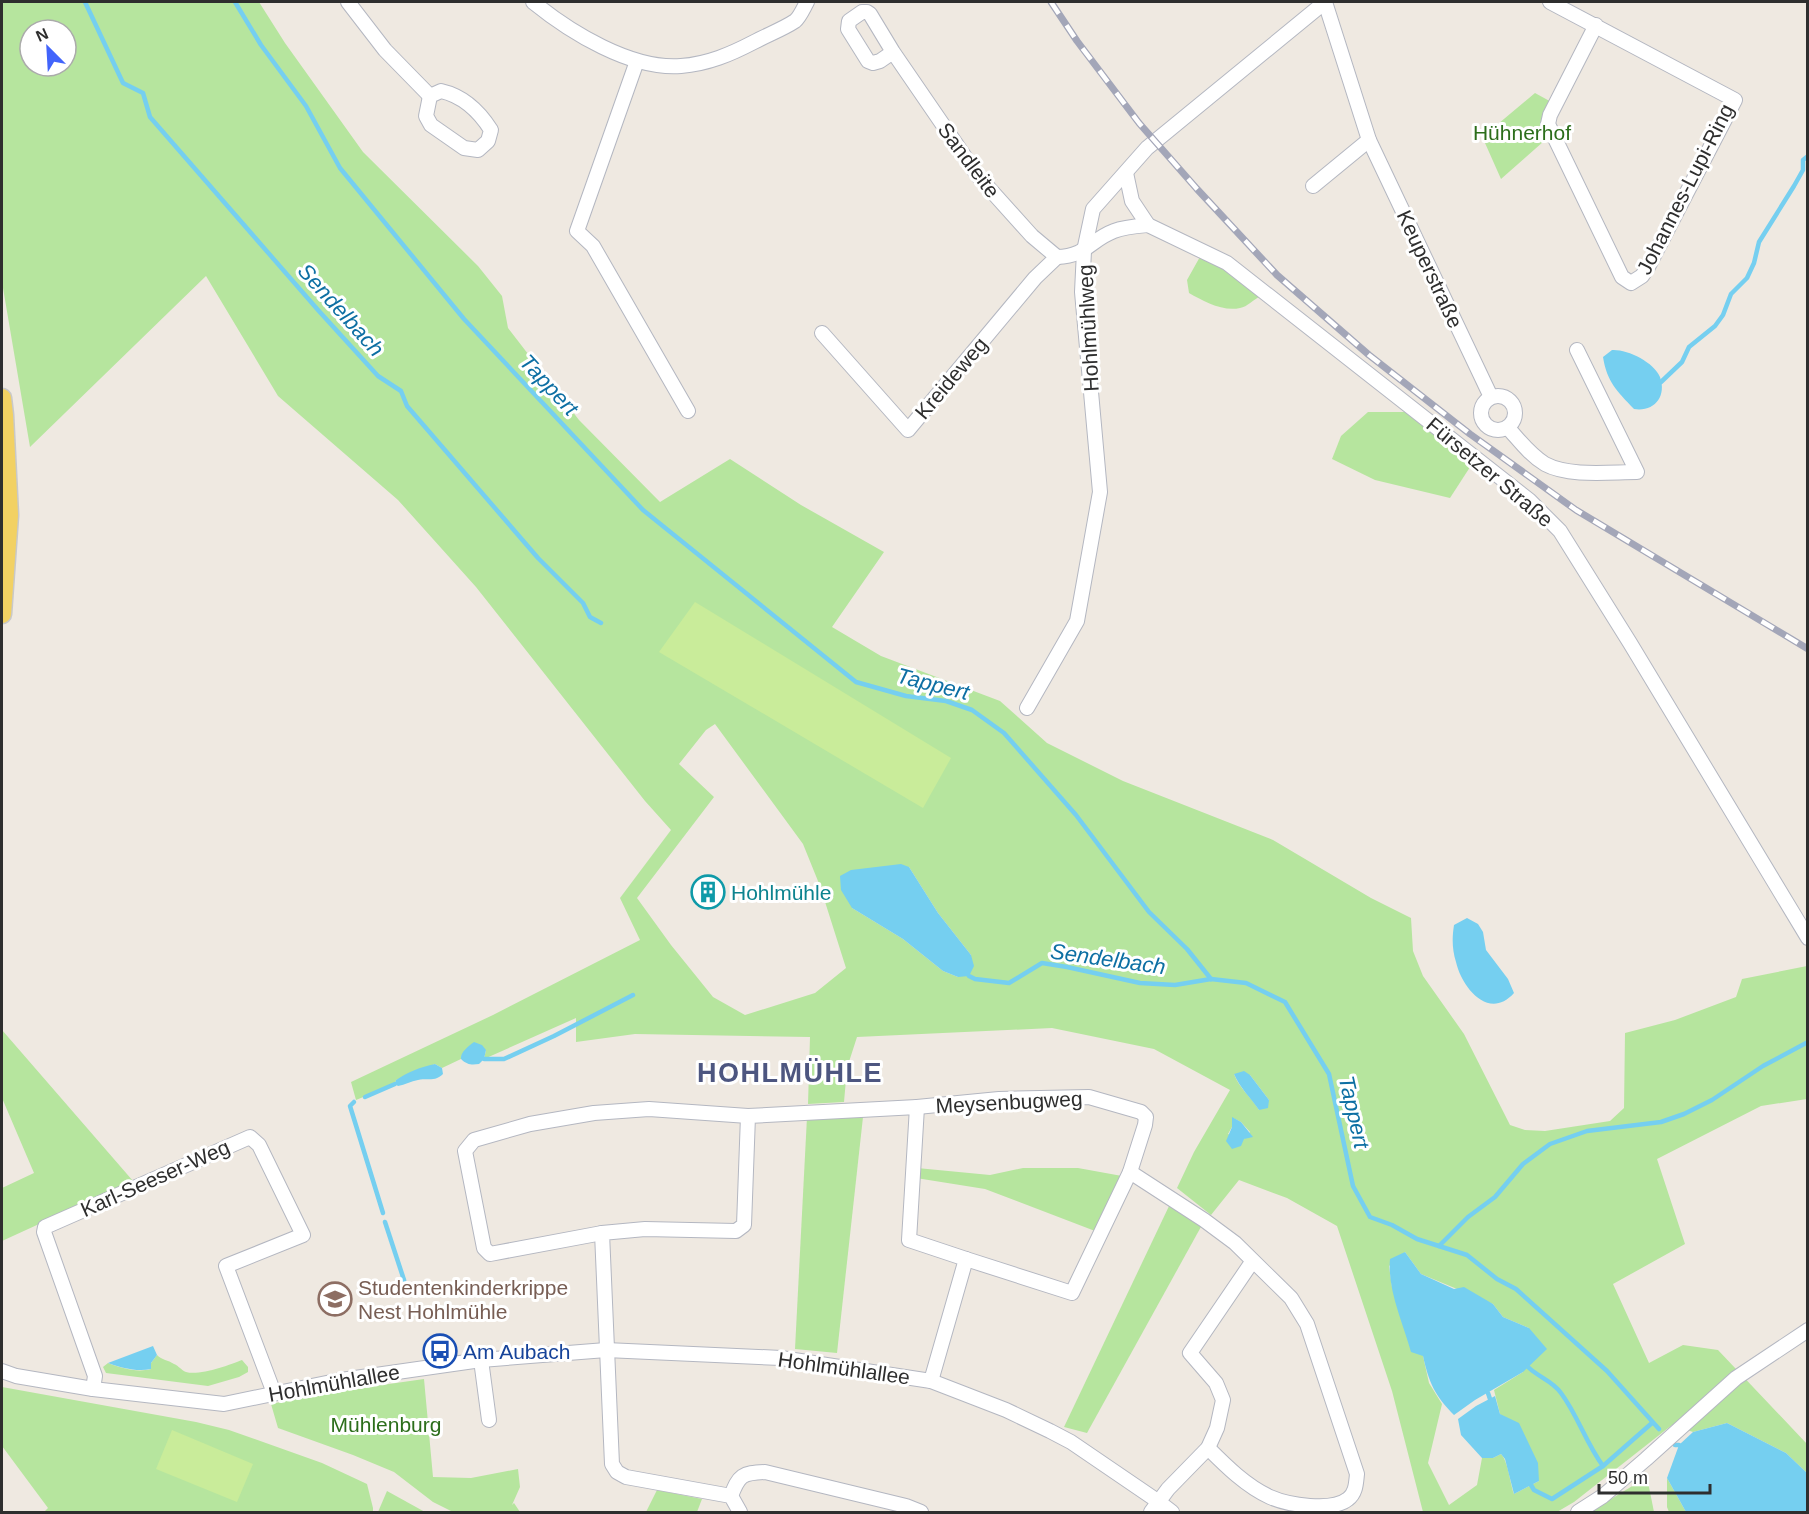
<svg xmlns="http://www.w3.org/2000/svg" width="1809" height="1514" viewBox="0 0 1809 1514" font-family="Helvetica,sans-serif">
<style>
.green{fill:#b6e59e;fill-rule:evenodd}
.pitch{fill:#c9ec9a}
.water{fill:#75cff0}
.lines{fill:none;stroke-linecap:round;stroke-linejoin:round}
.stream{stroke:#75cff0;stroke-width:4.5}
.minor-casing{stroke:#b4b7c1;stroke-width:16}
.major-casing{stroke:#c9c9c9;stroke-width:21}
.minor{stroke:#fff;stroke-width:14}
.major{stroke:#f2d163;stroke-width:18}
.rail-casing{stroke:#a3a6b8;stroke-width:7}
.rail{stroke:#fff;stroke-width:4.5;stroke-dasharray:14;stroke-linecap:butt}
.labels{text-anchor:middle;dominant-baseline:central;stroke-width:6;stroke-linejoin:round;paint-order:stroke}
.park-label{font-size:21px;fill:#2c6e1b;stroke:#fff}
.street-label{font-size:21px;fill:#2e2e2e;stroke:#fff}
.culture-label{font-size:21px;fill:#0d838f;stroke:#fff;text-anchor:start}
.education-label{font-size:21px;fill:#785e54;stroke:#fff;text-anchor:start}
.transit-label{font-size:21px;fill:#164399;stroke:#fff;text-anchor:start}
.water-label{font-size:22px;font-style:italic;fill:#0d6fa3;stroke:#fff}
.district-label{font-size:27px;font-weight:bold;letter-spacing:1.5px;fill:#4d5680;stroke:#fff}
</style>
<rect width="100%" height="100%" fill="#efe9e1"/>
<g class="green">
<path d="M2 2H259L285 43 363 152 478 266 502 296 508 328 579 420 660 502 730 459 801 505 884 552 832 627 881 656 1000 701 1047 743 1123 781 1273 840 1371 898 1411 918 1413 951 1423 976 1464 1034 1510 1125 1525 1130 1545 1131 1610 1121 1624 1108 1625 1033 1675 1020 1736 997 1742 979 1807 966V1099L1761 1106 1657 1159 1685 1244 1613 1284 1649 1363 1683 1345 1718 1350 1807 1444V1473L1786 1453 1727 1423 1693 1432 1672 1425 1574 1502 1557 1512H1423L1392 1391 1337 1226 1287 1198 1239 1180 1211 1215 1177 1188 1194 1152 1230 1090 1154 1049 1052 1028 857 1037 847 1068 844 1102 808 1104 810 1037 635 1034 576 1042V1018L484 1059 486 1050 461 1056V1059L442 1068 435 1064 396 1080 395 1084 356 1100 351 1082 493 1015 640 940 620 898 671 830 645 801 476 587 398 500 278 396 206 276 30 447 2 282ZM30 30H66V66H30ZM715 724 803 844 820 886 846 968 815 993 745 1015 713 997 671 945 637 898 714 797 679 764 706 730ZM909 867 938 913 971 955 958 977 943 971 903 939 852 908ZM1234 1074 1250 1075 1269 1100 1259 1110C1251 1097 1239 1088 1234 1074ZM1233 1118 1241 1122 1250 1132 1244 1139 1228 1134 1232 1127ZM1405 1252 1421 1274 1493 1304 1503 1317 1529 1328 1523 1372 1494 1390 1500 1414 1539 1481 1514 1494C1510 1483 1508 1461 1501 1454L1493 1458H1482L1477 1485 1449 1505 1428 1463 1442 1404 1429 1383 1423 1356 1392 1287 1389 1266Z"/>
<polygon points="1535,93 1555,104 1552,134 1501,179 1481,134 1492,129"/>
<path d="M1201 255 1220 262 1261 296C1254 299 1247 307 1240 308 1223 312 1203 301 1189 293L1187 280Z"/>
<polygon points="1368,412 1406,412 1472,464 1450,498 1375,480 1332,459 1341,436"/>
<polygon points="2,1030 133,1181 2,1241 2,1188 34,1173 2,1098"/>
<polygon points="807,1117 863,1117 837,1353 795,1349"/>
<polygon points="917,1168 990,1175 1023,1168 1078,1168 1122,1176 1095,1231 985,1189 916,1178"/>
<polygon points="1170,1204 1202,1225 1087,1433 1064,1427"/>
<path d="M157 1355C162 1360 168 1360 174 1364 179 1366 181 1370 186 1372 199 1376 230 1365 242 1360L248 1367V1372L239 1377 208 1386 106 1373 103 1367 108 1363C121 1368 137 1373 151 1369V1363Z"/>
<polygon points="424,1379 433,1477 471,1478 518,1469 520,1487 512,1505 514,1503 520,1512 453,1512 433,1502 394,1472 353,1455 278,1428 271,1404 319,1394"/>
<polygon points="2,1387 196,1422 229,1430 322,1463 367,1484 373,1508 373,1512 44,1512 48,1508 2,1446"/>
<polygon points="1647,1477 1654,1512 1590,1512"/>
<polygon points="1667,1478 1686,1512 1669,1512 1667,1507"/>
<polygon points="657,1490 702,1499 697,1512 646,1512"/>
<polygon points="387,1491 425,1512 378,1512"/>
</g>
<g class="pitch">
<polygon points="695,602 951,758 923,808 659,652"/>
<polygon points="172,1430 253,1464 237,1502 156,1469"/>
</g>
<g class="water">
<path d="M1612 350C1627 349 1654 362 1660 377 1667 397 1654 412 1634 409 1617 391 1607 382 1603 357Z"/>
<polygon points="901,864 909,867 938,913 971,955 974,966 969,976 958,977 943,971 903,939 852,908 841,890 840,876 851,870"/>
<path d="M1467 918 1478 924 1483 932 1486 950 1508 979 1514 993C1489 1021 1462 988 1456 962 1452 949 1452 938 1454 925Z"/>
<path d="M474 1042 482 1045 486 1050 484 1059 479 1064C472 1065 467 1065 461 1059 460 1052 469 1046 474 1042Z"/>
<path d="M435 1064 442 1068 443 1074C435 1082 428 1078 418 1080 411 1081 405 1085 398 1086L395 1084 396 1080C408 1072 420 1067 435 1064Z"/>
<path d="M1244 1071 1250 1075 1269 1100 1268 1108 1259 1110C1250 1097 1240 1088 1234 1074Z"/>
<polygon points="1232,1117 1241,1122 1253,1137 1244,1139 1241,1146 1232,1149 1226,1141 1232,1127"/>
<path d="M1405 1252 1421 1274 1454 1289 1464 1287 1493 1304 1503 1317 1529 1328 1547 1349 1523 1372 1475 1400 1454 1415C1435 1396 1429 1383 1423 1356L1411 1352C1403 1323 1387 1289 1390 1259Z"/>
<path d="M153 1346 157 1355 151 1363V1369C137 1372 122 1368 108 1363Z"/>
<polygon points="1495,1396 1500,1414 1519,1423 1538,1463 1539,1481 1514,1494 1505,1459 1501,1454 1493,1458 1482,1458 1461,1435 1458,1419 1476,1406"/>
<polygon points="1727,1423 1786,1453 1807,1473 1807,1512 1686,1512 1667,1478 1679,1445 1693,1432"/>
</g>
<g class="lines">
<g class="stream">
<polyline points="85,2 123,83 143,93 150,117 318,310 378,376 401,391 407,406 538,558 583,603 590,617 601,623"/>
<polyline points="235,2 261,45 306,106 340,168 464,319 643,510 856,682 906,696 946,701 972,710 1004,733 1076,815 1149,912 1187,949 1211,979"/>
<polyline points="1661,382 1682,362 1689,347 1715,326 1723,315 1731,294 1747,278 1754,263 1759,242 1794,186 1803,170 1803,160 1808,156"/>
<polyline points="969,976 975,979 1009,983 1042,963 1067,967 1140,983 1175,985 1211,979 1246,983 1285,1002 1329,1074 1353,1186 1370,1217 1392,1225 1417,1239 1467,1255 1497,1279 1516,1289 1607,1371 1659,1429"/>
<polyline points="484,1059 504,1059 554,1036 633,995"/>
<polyline points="365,1097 395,1084"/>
<polyline points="354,1102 350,1106 383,1213"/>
<polyline points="385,1222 404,1280"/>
<polyline points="1439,1246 1468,1217 1495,1197 1523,1164 1550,1144 1587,1131 1661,1122 1684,1114 1712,1100 1763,1066 1808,1042"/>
<path d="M1528 1367C1538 1377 1553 1381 1561 1393 1578 1416 1586 1443 1603 1466L1652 1423"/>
<polyline points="1488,1393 1490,1399"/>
<polyline points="1675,1445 1679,1445"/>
<polyline points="1531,1485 1534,1490 1552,1499 1603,1466"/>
</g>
<g class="minor-casing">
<g id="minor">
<polyline points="348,2 385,50 430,96"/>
<path d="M533 2C570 32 631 70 681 66 708 64 731 54 754 42 767 35 783 29 795 21 800 17 804 7 807 2"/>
<polyline points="1325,2 1369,140 1491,397"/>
<polyline points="1550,2 1735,100 1648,267 1642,276 1631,283 1622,277 1548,124 1550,115 1596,25"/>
<polyline points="893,52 880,61 873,63 868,61 848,29 849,21 862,12 867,12 870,14 893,52 978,176 1032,236 1057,257"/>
<polyline points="637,61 577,231 593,246 688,411"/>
<path d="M441 91C463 96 479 111 491 130L488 141 478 150 464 148 431 125 426 116 430 96Z"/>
<polyline points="1126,173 1132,201 1148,225 1227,263 1529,500 1560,531 1630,643 1808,938"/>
<polyline points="1313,186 1369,140"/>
<path d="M1057 257C1087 256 1090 240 1114 231 1124 227 1137 226 1148 225"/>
<polyline points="822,333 908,430 1035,278 1057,257"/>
<circle cx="1498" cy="413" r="17"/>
<path d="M1508 428C1519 440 1530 455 1545 464 1569 477 1610 472 1637 472L1577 350"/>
<polyline points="1027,708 1077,621 1100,492 1082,292 1084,251 1093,209 1147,148 1325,2"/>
<polyline points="917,1107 999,1099 1089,1097 1141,1112 1146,1117 1145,1125 1130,1172 1072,1293 966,1259"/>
<path d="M1130 1172 1204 1220 1235 1243 1291 1298 1307 1324 1357 1474C1356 1483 1356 1493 1348 1499 1332 1512 1288 1505 1270 1497 1246 1486 1226 1466 1208 1448"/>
<polyline points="602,1233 490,1254 484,1248 465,1151 474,1140 530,1124 594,1113 649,1109 748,1116"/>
<polyline points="481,1360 489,1420"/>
<polyline points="2,1371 16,1376 93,1389 224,1404 341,1380 481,1360 606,1350 781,1358 931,1381 1006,1410 1050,1431 1071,1442 1159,1502 1172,1512"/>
<polyline points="93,1389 95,1376 44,1232 45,1227 250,1137 259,1145 303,1235 226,1266 274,1393"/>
<path d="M731 1496C739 1475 742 1473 765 1472L906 1506 921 1512"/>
<polyline points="740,1512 731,1496 626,1477 617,1472 612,1464 602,1233 645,1229 736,1231 744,1225 748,1116 917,1107 909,1240 966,1259 931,1381"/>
<polyline points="1151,1512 1168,1489 1208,1448 1217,1428 1223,1400 1216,1383 1190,1353 1252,1262"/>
<polyline points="1578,1512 1603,1496 1646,1459 1736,1378 1808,1330"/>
</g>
</g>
<g class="major-casing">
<polyline id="major" points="2,398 4,415 9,515 2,614"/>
</g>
<use href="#minor" class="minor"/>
<use href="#major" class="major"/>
<g class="rail-casing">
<polyline id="rail" points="1051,2 1077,41 1139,123 1197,189 1277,275 1369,355 1470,434 1576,510 1808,649"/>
</g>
<use href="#rail" class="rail"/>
</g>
<defs>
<g id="building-ring" transform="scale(1.725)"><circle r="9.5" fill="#fff" stroke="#0f9aa8" stroke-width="1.5"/><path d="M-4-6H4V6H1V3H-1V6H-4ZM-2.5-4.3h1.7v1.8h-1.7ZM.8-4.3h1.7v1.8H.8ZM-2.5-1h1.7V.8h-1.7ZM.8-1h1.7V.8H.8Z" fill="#0f9aa8"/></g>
<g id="school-ring" transform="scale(1.725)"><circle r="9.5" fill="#fff" stroke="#8d6e63" stroke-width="1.5"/><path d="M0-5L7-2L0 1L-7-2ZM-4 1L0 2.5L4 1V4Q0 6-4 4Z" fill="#8d6e63"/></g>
<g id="bus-ring" transform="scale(1.725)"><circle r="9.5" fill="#fff" stroke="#1a4fb4" stroke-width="1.5"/><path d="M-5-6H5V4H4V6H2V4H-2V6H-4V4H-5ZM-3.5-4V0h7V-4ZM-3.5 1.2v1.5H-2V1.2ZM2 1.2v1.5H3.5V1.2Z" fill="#1a4fb4"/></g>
</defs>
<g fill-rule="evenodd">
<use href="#building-ring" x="708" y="892"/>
<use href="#school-ring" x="335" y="1299"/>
<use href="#bus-ring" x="440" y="1351"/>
</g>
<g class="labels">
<g class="park-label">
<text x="1522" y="132">Hühnerhof</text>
<text x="386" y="1424">Mühlenburg</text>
</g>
<g class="street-label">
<text transform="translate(969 160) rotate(53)">Sandleite</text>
<text transform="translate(1685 189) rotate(-63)">Johannes-Lupi-Ring</text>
<text transform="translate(1430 269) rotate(65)">Keuperstraße</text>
<text transform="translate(1088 328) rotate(-93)">Hohlmühlweg</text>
<text transform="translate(951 378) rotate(-50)">Kreideweg</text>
<text transform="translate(1490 472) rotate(40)">Fürsetzer Straße</text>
<text transform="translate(1009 1102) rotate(-3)">Meysenbugweg</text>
<text transform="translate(155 1178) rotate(-24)">Karl-Seeser-Weg</text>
<text transform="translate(844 1368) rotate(8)">Hohlmühlallee</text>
<text transform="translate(334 1383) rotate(-10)">Hohlmühlallee</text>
</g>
<g class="culture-label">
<text x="731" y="892">Hohlmühle</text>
</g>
<g class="education-label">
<text x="358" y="1287">Studentenkinderkrippe<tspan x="358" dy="24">Nest Hohlmühle</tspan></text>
</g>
<g class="transit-label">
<text x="463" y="1351">Am Aubach</text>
</g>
<g class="water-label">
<text transform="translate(341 310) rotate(48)">Sendelbach</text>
<text transform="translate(549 385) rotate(47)">Tappert</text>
<text transform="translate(933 684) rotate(14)">Tappert</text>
<text transform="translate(1108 959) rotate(8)">Sendelbach</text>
<text transform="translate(1354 1112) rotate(77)">Tappert</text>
</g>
<g class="district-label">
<text x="790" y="1073">HOHLMÜHLE</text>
</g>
</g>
<rect width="1809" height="1514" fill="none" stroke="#2e2e2e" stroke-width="6"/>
<g transform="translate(48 48) rotate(336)"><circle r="28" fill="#ffffff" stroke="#ababab" stroke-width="1.5"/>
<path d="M0-4.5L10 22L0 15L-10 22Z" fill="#4264fb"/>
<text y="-9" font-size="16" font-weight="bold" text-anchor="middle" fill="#2e2e2e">N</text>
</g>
<path d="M1599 1484v9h111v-9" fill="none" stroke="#2e2e2e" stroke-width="3"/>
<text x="1608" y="1484" font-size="18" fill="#2e2e2e" stroke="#ffffff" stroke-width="4.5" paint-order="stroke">50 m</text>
</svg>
